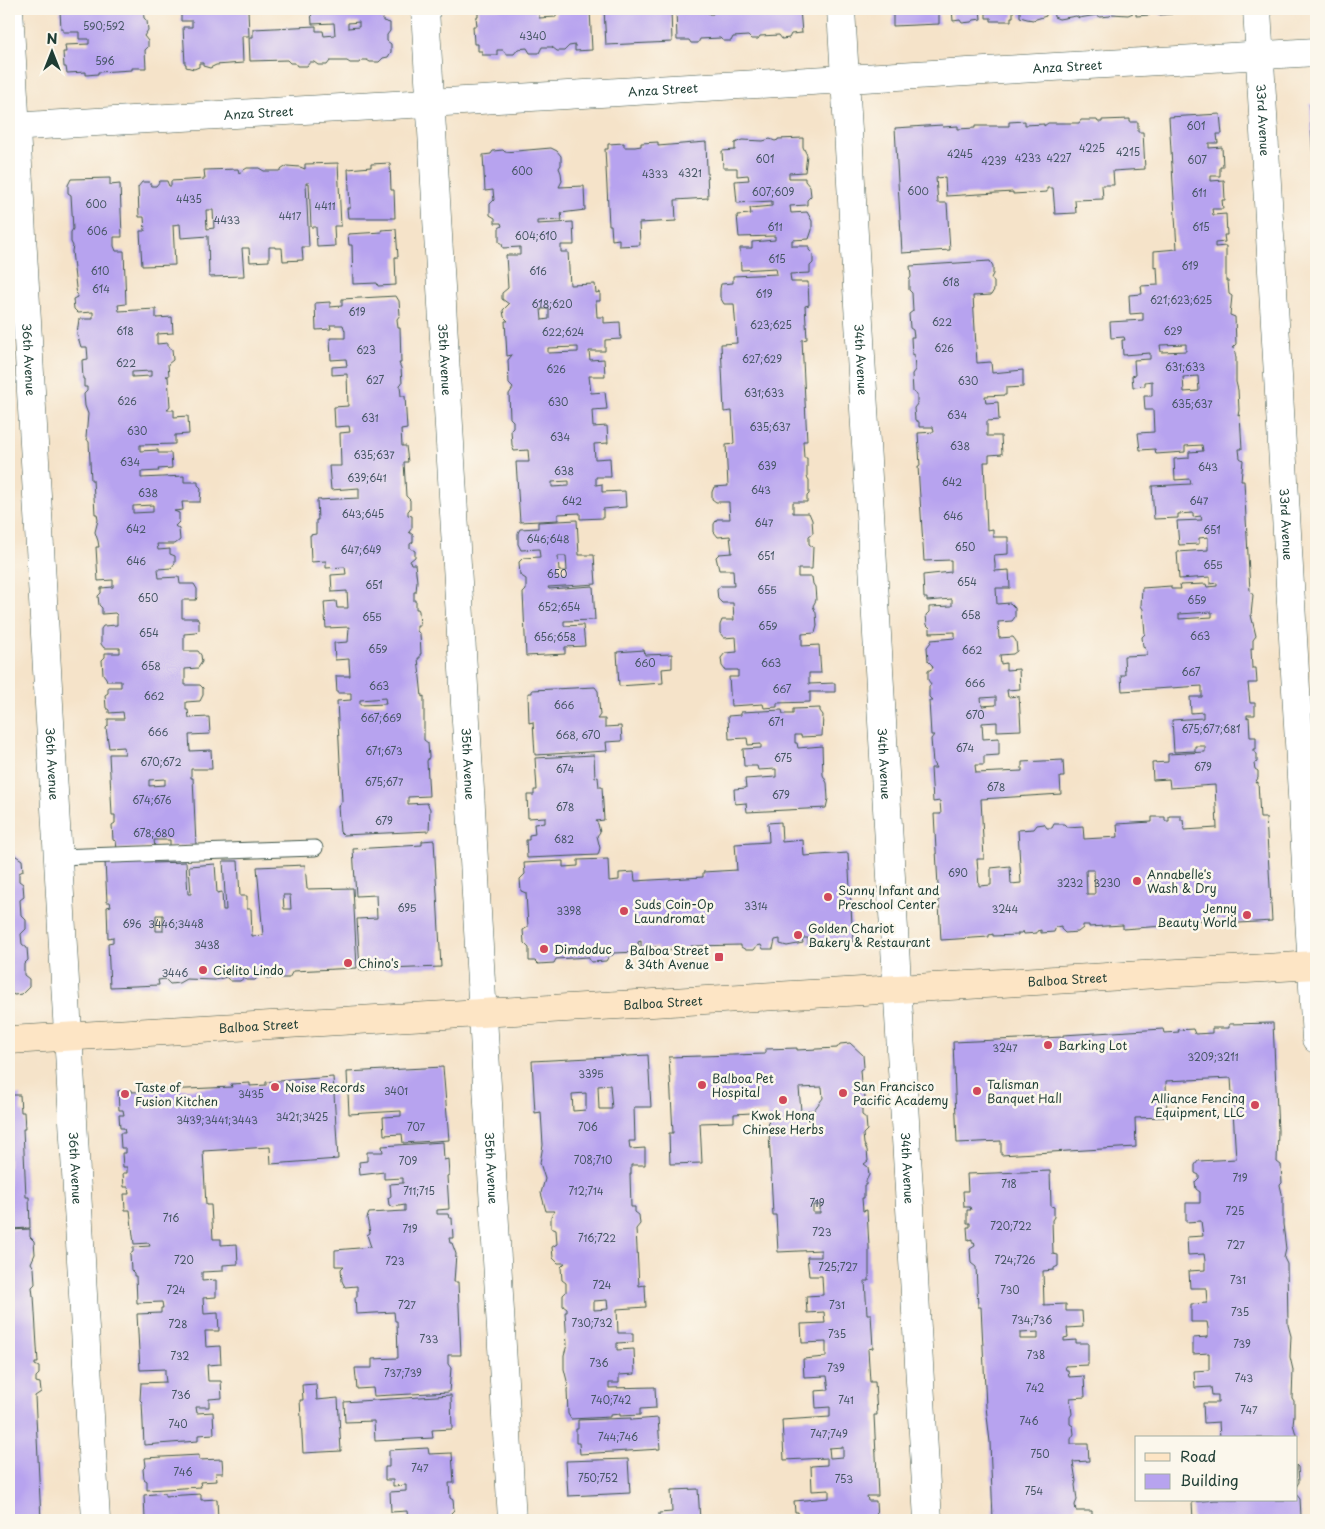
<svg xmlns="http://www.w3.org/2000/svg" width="1325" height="1529" viewBox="0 0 1325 1529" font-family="'Playpen Sans',sans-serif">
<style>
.building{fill:#b7a3ef;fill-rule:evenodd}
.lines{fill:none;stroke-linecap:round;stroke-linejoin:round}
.lane-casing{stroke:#3f564a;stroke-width:17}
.street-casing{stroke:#3f564a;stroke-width:29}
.secondary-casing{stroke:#3f564a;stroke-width:29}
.lane{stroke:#fff;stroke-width:15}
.street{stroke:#fff;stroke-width:28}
.secondary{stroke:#fde5c5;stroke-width:28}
.poi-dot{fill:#d1495b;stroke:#fbf7ec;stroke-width:2}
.labels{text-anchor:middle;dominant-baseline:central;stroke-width:5;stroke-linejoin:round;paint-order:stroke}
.number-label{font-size:10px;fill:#455663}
.street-label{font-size:12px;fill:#1f3d34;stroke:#fbf7ec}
.poi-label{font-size:12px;fill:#1f3d34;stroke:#fbf7ec;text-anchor:start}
</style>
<rect width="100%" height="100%" fill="#fbf7ec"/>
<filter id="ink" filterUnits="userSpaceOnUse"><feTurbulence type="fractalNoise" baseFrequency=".02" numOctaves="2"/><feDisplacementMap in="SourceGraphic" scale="10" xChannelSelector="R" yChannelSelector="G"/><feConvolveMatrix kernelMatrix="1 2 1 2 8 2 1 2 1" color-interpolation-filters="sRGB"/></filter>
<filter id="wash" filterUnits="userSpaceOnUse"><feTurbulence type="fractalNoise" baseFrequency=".0096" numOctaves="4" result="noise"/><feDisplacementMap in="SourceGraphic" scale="20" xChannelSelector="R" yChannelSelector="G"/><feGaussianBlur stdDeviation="1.12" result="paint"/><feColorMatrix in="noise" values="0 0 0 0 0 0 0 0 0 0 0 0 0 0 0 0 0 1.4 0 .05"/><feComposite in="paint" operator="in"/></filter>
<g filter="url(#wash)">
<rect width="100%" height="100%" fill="#f5e3c9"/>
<g id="blocks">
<g class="building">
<polygon points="62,9 143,9 144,18 147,21 148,30 144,36 148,41 148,47 145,50 146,68 132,68 132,70 98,72 98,74 86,75 86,72 67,73 66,67 64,67 63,52 66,52 65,45 89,44 89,39 79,39 79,32 63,32 63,29 61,29 60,11 62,11"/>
<polygon points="181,9 248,9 249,36 242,36 243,63 216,65 210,68 203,66 203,63 199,63 199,67 194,69 186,67 186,64 185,64 183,27 192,27 192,21 181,21"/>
<path d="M311 9H382L383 21 390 23V31L387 35V41L391 44V52L388 57 383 58 379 62H370L367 60H362L360 63H350L347 61H330L327 65H318L314 62H310L307 66H297L295 63H290L287 60 250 61 249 37H253V29L316 26V31H323L324 36 335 35 334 23 312 24ZM359 22V27L348 28V23Z"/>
<polygon points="478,9 535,9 535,13 539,13 539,18 556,17 556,12 590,10 592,50 575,51 575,45 569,46 564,51 557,51 552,47 542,47 539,53 530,53 527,48 518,49 514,54 506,54 503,50 497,50 497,55 482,55 482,51 478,51 478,44 474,44 473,26 477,26 476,17 478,17"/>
<polygon points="604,9 671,9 672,42 606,45"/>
<polygon points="676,9 708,9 709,14 713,14 712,9 764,9 764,11 768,10 768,9 800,9 802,33 791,34 789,38 782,39 779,35 760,36 758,39 751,39 748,36 733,37 731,41 723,41 720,38 700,39 698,43 691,43 689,40 677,40"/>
<polygon points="893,9 939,9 939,24 893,26"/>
<polygon points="952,9 980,9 981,19 974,20 971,22 962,23 960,20 953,21"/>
<polygon points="986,9 1013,9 1013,17 1011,17 1011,21 991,21 991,18 986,18"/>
<polygon points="1020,9 1046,9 1046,16 1033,20 1027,19 1020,17"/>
<polygon points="1053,9 1171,9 1172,14 1159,15 1159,10 1150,11 1150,15 1136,16 1136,11 1133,11 1133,13 1128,15 1112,14 1110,16 1100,17 1097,15 1079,18 1076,16 1059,19 1054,17"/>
<polygon points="1310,104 1316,104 1316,202 1315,203"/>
<path d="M1220 114 1222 134H1217L1218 143H1209V148L1222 147 1223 167H1220V176H1211V181L1224 180 1225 200H1222L1223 209H1212L1213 215 1226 214 1227 235H1224L1225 242 1215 243V247L1226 246V281H1228L1229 294 1232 296 1230 315 1235 317 1236 344 1232 348H1234L1236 358V382L1238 390 1239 410 1238 416 1240 415 1242 449H1239L1240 458 1243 460 1241 481H1244L1250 591 1253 595 1251 615 1256 636 1253 640V649H1251L1252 668H1256L1257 683H1248L1250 703H1255V715H1247V718L1249 717 1250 737H1256V749H1253V751L1257 754V762L1254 764 1255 769 1258 771V778L1255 783 1258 782 1260 818H1266L1272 921 1223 924 1222 919 1189 921 1190 924 1123 929V925L1089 927V925H1083V928L1078 932 1065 933 1061 929V926L1056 927 1054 932 1041 933V930L1037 931V933L1024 934 1023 931H1022V933H1018V935L993 936V934L989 935V937L941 940 934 814H941L940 801 933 802 931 768H936L933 763 931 739 934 735H931L929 701H933L929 697V687L931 684 928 680V671L933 668 932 665 928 661 927 647 931 642V640L955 638V632L930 633V628L927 625 926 615 929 612V607L952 606V599L927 601V598H924L923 575 951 572V560L924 561 918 466H920L918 433 934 432 933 427H919V422L915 420 914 408 917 404V395L913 392 912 374 915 370 914 354 912 355 911 337H914L913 330 910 328 909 314 913 311 912 293 909 290V280L911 277 910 266 990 261 993 266V274L991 278 994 282V290L991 295 973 296 977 363 991 362 992 373 1023 370V387L1006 388V395L985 396 986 403 998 402 999 420 987 421V436H1001L1002 454 989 455V462H984L987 530 993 529V537H1008V554L994 555 995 564V571L1009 570 1010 588H996L997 604 1010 603 1015 608V617L1012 621 998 622 999 638 1013 637 1016 641 1017 651 1013 654 1000 655 1001 664 1006 663V670L1019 669 1020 689 1007 690 1008 697 1019 696 1021 730 997 731V722L982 723 983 739 999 738V755L984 756V765H975L976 773 1022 771V762L1063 760 1064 777H1060L1061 794 981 799 984 859H977L979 886 991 885V868L1010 866 1011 884 1021 883 1018 830 1034 829 1037 825 1044 824 1047 828H1052L1054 824H1064L1067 827 1083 826 1084 839 1118 837 1117 824 1152 822V817H1165V821H1169V816H1181V820H1183L1184 830 1217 828 1215 785 1170 788 1169 779 1153 780 1152 763 1168 762V754L1205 752V746H1195V751L1174 752 1172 720 1203 718V712L1191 713 1190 697H1202V686L1122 691 1121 675H1125L1124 656 1147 655V651L1143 646 1142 637 1145 634 1143 609 1141 606 1142 588 1171 586V589H1181L1180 585 1206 584 1207 587 1217 586V583L1210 584V577L1179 579 1177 552 1208 550V537L1199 538V544L1179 545 1177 521 1202 520 1201 516 1193 517V513L1178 514V518L1154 519 1152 486 1191 484 1190 479 1175 480 1174 459 1189 458V452L1203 451 1202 445 1185 446V452L1156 454 1155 449 1140 450 1138 433 1154 432 1153 410H1145L1144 396H1152V381L1145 382V386L1133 387 1132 376 1135 375 1134 360 1150 359V353L1123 355 1122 340H1125L1124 337 1111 338 1110 322 1143 320V313L1130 314 1129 295 1142 294 1141 286 1158 285 1157 267 1154 268V251L1177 249 1169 117ZM1186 344V351L1161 352 1160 345ZM1198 376 1199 391 1184 392 1183 377ZM1212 612V617L1179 619V614ZM996 697V705L982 706 981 698ZM1086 870H1094L1095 894H1087Z"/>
<polygon points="1130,119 1130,122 1138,122 1138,132 1143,132 1145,169 1113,171 1114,185 1102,185 1103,199 1075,200 1076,213 1055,214 1053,188 1047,188 1047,192 1013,194 1013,192 946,196 945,177 936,178 938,203 947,203 950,250 902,253 895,128 942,125 943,127 958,126 958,129 975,128 975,126 1009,126 1009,122 1025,121 1025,125 1044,124 1044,126 1048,123 1079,123 1081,120 1097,120 1098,122 1102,122 1102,120"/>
<polygon points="803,138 803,147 807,155 805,172 789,173 789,178 805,178 805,181 810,187 811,196 807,200 807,205 790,206 791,213 807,212 812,221 812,230 809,239 792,240 792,246 809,246 809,250 813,254 813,263 810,266 810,273 790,274 791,282 808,282 809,305 805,306 807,339 802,340 807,441 803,441 804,458 807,458 807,477 809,480 809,494 807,496 807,502 793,502 793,513 809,513 812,520 813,533 809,536 809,544 813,547 812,569 798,569 798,577 812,577 813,584 815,587 816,600 813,606 816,613 817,626 815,633 802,634 802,646 819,645 821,673 809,673 809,684 835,683 835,692 810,692 810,702 777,703 777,707 764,708 763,704 731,706 729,677 738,677 738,670 725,670 722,666 721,658 725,653 737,652 736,637 724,638 720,633 720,625 722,620 734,620 733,603 722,603 718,599 717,590 720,586 734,586 733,570 719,570 716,557 719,554 732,553 730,536 718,537 714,532 714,524 717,519 730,519 729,505 729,502 716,502 712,499 712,492 714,487 728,486 726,445 734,444 732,411 724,412 721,344 737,343 734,304 724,304 720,297 720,289 721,284 733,283 733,276 777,274 776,268 741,270 740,248 752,248 752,242 775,240 775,236 739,237 737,215 751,214 750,208 772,206 772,201 737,203 735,181 749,180 748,175 737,176 737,168 723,168 722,151 735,150 735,143 742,140 763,141 770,139 775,141 778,140 778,139"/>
<polygon points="658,142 658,146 706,142 708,198 675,200 676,221 639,223 640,245 619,246 619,239 612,240 611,225 609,225 605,149 608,149 608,144 624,143 624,147 635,147 641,146 641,143"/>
<path d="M551 148 557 151 561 156V165L559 168 561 173 562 181 559 187 584 186 585 210 561 213 562 220 537 221V224L573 222 574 245H561V252H568L570 285 595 284 596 293 600 292V301H596L597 317H604V323L620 322 621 339 605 340V351H589L590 360 604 359 605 376H589L591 393 605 392 607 409 592 410 593 427 607 426 608 443 594 444 595 459 610 458 611 477H596V485L602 484V492L625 491 626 507 603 509V518L580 519V513L558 514V520L520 522 516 462H529L528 450 514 451 512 445 511 430 513 428V421L510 418 509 394 513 388 509 384 508 360 512 355 507 356 505 321H508L504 317 503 310 509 304 502 299V293L508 288 506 255H520V247L503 248 502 244 499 242V228L502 226 501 223H495V218L490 215V204L494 200 493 190 485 191 483 155 491 154 493 151 503 150 505 152ZM541 309H549V319L542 320ZM578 347V352L548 353V348ZM569 481V486L552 487V482Z"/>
<path d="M338 163 341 226H334L335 246 317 247 316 227H311L309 183H306L309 247H302L303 260 283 261 282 248H275V247H269V261L250 262 249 248H242L244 276 209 277 208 236 181 238 180 224 173 225 175 265 142 266 140 231H145L144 217H139L138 187 142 182H149L152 186H156L160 181H167L169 186H171V181L205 179 204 170 238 169 239 173 247 168H259L264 171H279L287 166 300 167 305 169V164ZM206 210H213L214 228 207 229Z"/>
<polygon points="390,163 391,190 394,190 395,218 348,218 347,208 350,208 348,169 371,167 371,164"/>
<path d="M110 178V185L120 184 122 237H114V246L116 251H124L126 304 118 305 119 311 156 309V318L172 317 173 333 157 334V344L168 343V347L172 349 173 360 168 364 169 376H166L168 377 170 406 167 410H174V417L188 416 189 434 175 435V444L140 445V451L158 450V453H171L172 468 158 469 159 471 141 472V478L184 476V482H198V485L201 488 200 502H182L183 510 174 511 179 513V522L175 526 179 529 180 540 175 544H157L158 550 170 549V554L175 556V563L171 568 158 569 159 578 179 577 180 584H194L197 589V597L196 600H182V618H197L199 622V630L196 633 184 634V651H198L201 655 202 662 198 668 185 669V685H200L203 688V695L200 701 186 702V710H188L189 718 209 717 210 734 189 735 190 751 211 750 212 769H191V778H193L196 845 170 846V840H154L155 847 117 849 116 841 113 840 112 825 115 823V815H112L109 754H125L124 747 109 748 106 728 108 726V719H124L123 712 109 713V710L106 708 105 695 108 693V687H121V681H107L106 678 103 674 102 660 105 657V653H120V648H104L101 644V629L103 626 117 625V615L115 613 102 614V608L99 605 98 596 101 593V588L113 587V580L98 581 96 547H99L98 541 95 532 98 520 97 514H95L93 480H91L89 442 86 438 88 414 85 406 84 394 87 391V387H84V379H83L82 360 88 359 87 347H81L77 334 79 319H93V312L78 313 74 309 73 299 77 297 72 251 73 246 71 242V232L73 229 71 195 68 193V185L71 179ZM151 371V376L132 377V372ZM153 505V512L133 513V506ZM165 779V785L149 786V780Z"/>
<polygon points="396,229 398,257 395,257 396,285 378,286 377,283 353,284 352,245 349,245 348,234 382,232 381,230"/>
<path d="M396 296 399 301 400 315 397 319 398 328H400L401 363H399L401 368 402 383 400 385 401 396H405L407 429 401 430 402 446H406L408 462H404L406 496 410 500V509L408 511V515L412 516V528L409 532 413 535V542L410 544V548L415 551V557L410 561 411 564H415L417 581 416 592H414V601H416V609H418L419 611 420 626H417V631L420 634 421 654H420V658H418L422 697 424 696V740L428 743 429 757 427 761 429 796 408 797V804L427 803 430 809 429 831 343 835 340 832 338 806 342 801 337 701 351 700V693H337L336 676H350L349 662V659L335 660 334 643 348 642 349 627 326 628 324 602 336 601 337 608H348L347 591 332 592 331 575 346 574 345 567 326 568V561L311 562 310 535 316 534V520H318L317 500 359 498V488L331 490 329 466H341L340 433 350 432 349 426 335 427 334 407 348 406 347 374 332 375V367L347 366 346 359 331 360 330 338H345V331L343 325H330L331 329 316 330 315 303 330 302V307L342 306V299ZM385 698 386 704 360 705V700Z"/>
<path d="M577 520 579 555H594L596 584 548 587 549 589 593 586 595 620 564 621V626L583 625 585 646 565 647V654L526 656 523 593 526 590V579L520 575 519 562 523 558 540 557 539 549 521 550 518 544V533L520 529 538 528V522ZM558 556H566L567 571H559Z"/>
<polygon points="644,650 645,655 672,654 672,668 662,669 663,683 619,686 617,652"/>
<polygon points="595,687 598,691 600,715 597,719 605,719 605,727 621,726 622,741 606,742 607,751 535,755 533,722 529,723 528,693 532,693 532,690"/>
<polygon points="820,708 820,711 823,715 822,736 801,737 801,735 795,735 795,743 797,743 798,748 822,746 823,775 827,783 828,799 826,808 747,812 746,803 735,804 734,789 746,788 745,779 776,777 776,769 758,770 757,766 744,766 743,749 761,748 761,744 748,745 747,738 729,739 728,716 741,715 741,712 782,710 783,714 793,714 793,709"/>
<polygon points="594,755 595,778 598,777 599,787 602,787 604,820 596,821 598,824 600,832 597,836 600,848 598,855 527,858 526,840 529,840 529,835 535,834 534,824 545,823 545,817 528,818 527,795 534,795 534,790 537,790 535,758"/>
<polygon points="9,785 11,785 12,804 9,804"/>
<polygon points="781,822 782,842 803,840 804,856 848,853 853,942 808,944 808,938 802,938 803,943 787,946 780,944 780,939 775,940 773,949 763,949 761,945 757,946 754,950 746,950 741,947 741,945 691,946 691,948 658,950 657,947 641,948 641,941 638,942 639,952 613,953 613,955 609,956 606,961 591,962 588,957 556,959 554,963 538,964 535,961 529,961 529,948 524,943 523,930 528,927 526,893 521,891 520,879 525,874 524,863 563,861 563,867 578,866 578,860 608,859 609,881 619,880 619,873 634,872 635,881 703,877 703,872 737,870 735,844 769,842 768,823"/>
<polygon points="12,834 13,854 22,860 23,871 19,873 19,881 23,884 24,897 20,900 21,915 26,920 26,929 21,934 22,944 27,948 28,960 24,964 24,975 29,979 29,987 22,994 14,995 9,991 9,835"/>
<polygon points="434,840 441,967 360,970 357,919 377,918 376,895 356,896 353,849 422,845 422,841"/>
<path d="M153 859V863L186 862 188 894H191L189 866 215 864 217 893 222 892 223 910H226L223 861H238L240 896H247V909H251L252 936 263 935 257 867 305 865 307 889 353 888 357 968 293 971 289 978H281L276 975 273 978 268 979 262 973 263 976 258 977 255 980H247L244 978 240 981H230L226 977 215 980 186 979 179 983 170 984 165 979 158 980 159 985 110 987 108 943 113 942V937L108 938 107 907 111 906 110 902H107L105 861ZM283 895H290L291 909H284ZM156 915H163V931H156Z"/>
<polygon points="1273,1023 1278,1131 1277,1162 1281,1165 1282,1183 1280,1185 1283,1198 1283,1224 1286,1249 1284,1258 1287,1264 1288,1325 1291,1336 1290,1357 1293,1370 1292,1398 1294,1401 1294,1415 1293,1424 1297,1438 1220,1438 1219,1422 1204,1423 1203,1403 1218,1403 1218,1395 1212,1395 1211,1387 1195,1388 1194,1371 1209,1370 1209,1353 1193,1354 1193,1338 1208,1337 1208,1328 1207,1322 1191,1322 1191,1304 1207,1303 1206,1288 1190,1288 1189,1271 1205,1270 1205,1261 1204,1254 1188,1255 1187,1237 1203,1236 1201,1221 1186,1222 1186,1203 1200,1203 1200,1192 1196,1189 1195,1182 1199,1178 1199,1175 1195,1173 1195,1165 1198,1161 1236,1159 1231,1078 1166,1081 1167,1117 1135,1118 1136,1147 1001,1155 1001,1141 957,1143 953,1042 1063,1037 1063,1035 1163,1029 1164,1033 1179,1032 1178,1030 1193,1029 1195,1034 1212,1033 1212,1028 1229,1028 1229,1024"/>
<path d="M850 1043 863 1055 864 1067 860 1070 861 1083 864 1086 865 1099 862 1103V1115L866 1118 867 1130 863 1134 864 1144 867 1150 868 1161 864 1164 868 1167 869 1175 866 1181V1185H864V1198H862L863 1211 867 1210 869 1247V1281H865L867 1314H871L873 1348 868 1349 870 1382H875L877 1415H874L878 1496H867L868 1501H876L877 1520H799L798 1512H795L794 1501 829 1498V1490L812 1491 811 1466 827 1465V1458L784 1460 782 1420 830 1417V1407L816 1408 815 1391 829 1390 827 1376 804 1377 803 1359 826 1357V1342L802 1343 801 1324 825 1323 824 1312 807 1313 806 1296 823 1295 822 1276H809L807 1257H821V1250L778 1252 776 1215H773L768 1112 734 1114V1122L700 1123 702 1163 670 1164 669 1133H673L669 1057 765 1054V1049L797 1048V1050L837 1048 840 1044ZM822 1087 823 1098 814 1110 801 1111 799 1088ZM813 1205H820V1213H813ZM843 1447V1457L830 1458 829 1448Z"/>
<path d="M648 1055 651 1107H634L635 1141H629L630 1149 645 1148V1165H631V1174H630L631 1207H635V1212L639 1215 640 1224 636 1229 639 1286 645 1285 646 1307 617 1309 618 1333H633V1342L617 1343V1350L634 1349 635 1374 619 1375V1383H609V1388L655 1387 656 1408 640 1409V1415L620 1416V1414L610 1415V1417L571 1419 568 1414 567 1390 568 1385 564 1369V1355L567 1345 565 1312H567V1309L563 1306V1295L566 1292V1283L562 1280 561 1267 565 1263H558L553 1258 552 1247 557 1244 556 1230 551 1228V1216L555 1211H546L541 1193 545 1179 540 1163 543 1145 541 1112 535 1113 532 1061ZM610 1085 612 1109H599L598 1086ZM586 1093V1110L573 1111 572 1094ZM607 1300 608 1309 594 1310V1301Z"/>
<polygon points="443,1067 449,1140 403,1143 402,1134 384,1135 383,1117 401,1116 401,1111 349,1114 347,1072"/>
<polygon points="333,1077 338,1159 271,1164 270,1147 203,1151 206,1205 211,1205 213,1239 221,1239 221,1245 237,1244 238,1264 223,1265 223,1271 202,1272 202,1281 216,1280 216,1297 203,1298 204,1314 218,1313 219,1331 205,1331 206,1347 220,1346 221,1364 207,1365 208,1381 221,1381 222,1398 209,1399 209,1407 196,1407 197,1413 213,1412 214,1434 198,1435 198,1441 144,1445 142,1402 140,1400 141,1383 166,1382 165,1375 165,1369 140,1370 137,1314 161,1313 161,1308 163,1308 162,1302 137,1303 136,1276 134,1276 134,1273 131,1270 130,1254 133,1252 133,1247 150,1246 149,1243 134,1244 130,1210 125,1210 124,1194 129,1194 128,1187 124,1187 123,1173 127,1173 127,1167 123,1167 122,1153 126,1153 126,1148 121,1148 120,1133 125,1133 124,1128 120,1128 119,1115 124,1115 123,1110 119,1110 118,1091 132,1090 132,1092 155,1091 154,1088 165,1088 165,1090 232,1087 231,1084 250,1083 250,1086 266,1085 266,1082"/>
<polygon points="9,1095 20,1095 21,1112 24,1112 25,1129 23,1129 26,1197 29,1197 30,1228 9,1229"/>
<polygon points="443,1142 444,1160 448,1159 449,1175 447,1176 449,1209 437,1210 437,1214 448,1214 449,1218 452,1218 453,1238 449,1238 450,1243 452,1243 456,1254 454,1282 458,1282 461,1355 448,1355 448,1364 451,1368 449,1392 374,1396 373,1388 357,1389 355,1368 372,1368 372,1359 398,1358 397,1321 395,1321 394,1312 356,1314 355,1297 357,1297 357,1286 345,1287 342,1281 341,1269 344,1266 335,1266 335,1250 371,1247 367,1235 370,1233 367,1218 369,1213 405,1211 405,1205 393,1207 389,1205 388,1198 391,1196 390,1184 403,1183 403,1178 384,1179 384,1172 360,1175 359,1162 367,1161 367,1152 383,1152 382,1146"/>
<path d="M1050 1171 1051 1206 1054 1207V1217L1052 1220 1053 1254 1058 1255V1266L1054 1268V1270L1043 1271 1044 1305 1066 1304V1311H1082L1083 1327 1067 1328 1068 1337 1064 1338V1341L1076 1340V1343H1088V1365L1065 1366 1066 1370H1068L1069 1377 1084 1376 1085 1397 1070 1398 1072 1414 1070 1417V1424L1073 1426 1074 1434 1071 1439V1444H1088L1089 1461 1073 1462 1076 1481 1075 1485 1077 1500 1075 1505 1076 1511H1092V1520H993L990 1442 986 1407 981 1307H978L976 1267 971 1263 970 1249 975 1246 974 1242H972V1239L968 1240 967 1227H970V1223H967V1210H971L970 1207H964L963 1191H968L967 1174ZM1038 1332V1339H1020V1333Z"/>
<polygon points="30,1229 30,1237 34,1241 35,1254 31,1263 34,1268 35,1284 32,1287 33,1296 34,1296 38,1363 35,1363 35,1365 39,1367 39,1374 36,1377 36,1382 40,1383 41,1392 35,1396 41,1520 9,1520 9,1230"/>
<polygon points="316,1384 317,1400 338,1398 341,1451 303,1453 300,1400 303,1400 302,1385"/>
<polygon points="451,1395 452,1429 432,1430 433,1438 375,1441 374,1421 345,1422 344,1402"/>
<polygon points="631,1418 631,1420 658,1418 660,1449 580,1454 579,1443 576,1443 576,1429 578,1429 578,1420"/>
<polygon points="428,1448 429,1454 452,1453 454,1483 449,1483 450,1498 453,1500 454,1510 451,1513 452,1520 408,1520 407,1511 391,1512 390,1492 406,1491 406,1485 393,1486 393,1480 385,1480 385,1467 389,1467 389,1450"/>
<polygon points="199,1455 199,1460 222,1459 223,1473 216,1473 217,1481 200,1482 201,1487 147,1490 147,1481 144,1479 143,1469 146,1466 145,1458"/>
<polygon points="628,1459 630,1493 568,1496 566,1461"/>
<polygon points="1296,1465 1298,1467 1299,1482 1296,1487"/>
<polygon points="698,1489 700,1520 659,1520 659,1513 672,1512 671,1490"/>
<polygon points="165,1493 165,1496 201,1494 201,1500 217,1499 218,1520 145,1520 144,1495"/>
<polygon points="1296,1494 1300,1499 1301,1516 1298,1520 1193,1520 1192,1502 1215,1500 1296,1500"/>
</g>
</g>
</g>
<g filter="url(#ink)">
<use href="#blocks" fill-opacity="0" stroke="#3f564a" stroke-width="1"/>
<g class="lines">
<g class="lane-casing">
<polyline id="lane" points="58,857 315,848"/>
</g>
<g class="street-casing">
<g id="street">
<path id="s1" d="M9 9 96 1520"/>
<path id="s2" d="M425 9 512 1520"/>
<path id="s3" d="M841 9 928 1520"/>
<path id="s4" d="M1257 9 1316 1039"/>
<path id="s5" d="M9 127 1316 52"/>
</g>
</g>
<g class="secondary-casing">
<g id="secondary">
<path id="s6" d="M9 1040 1316 965"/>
</g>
</g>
<use href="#lane" class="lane"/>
<use href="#street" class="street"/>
<use href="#secondary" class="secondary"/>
</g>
</g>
<g class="poi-dot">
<circle cx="1137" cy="881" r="5"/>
<circle cx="828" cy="897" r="5"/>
<circle cx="624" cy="911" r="5"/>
<circle cx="1247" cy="915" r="5"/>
<circle cx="798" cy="935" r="5"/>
<circle cx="544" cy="949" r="5"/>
<rect x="714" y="952" width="10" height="10" rx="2.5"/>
<circle cx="348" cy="963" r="5"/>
<circle cx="203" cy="970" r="5"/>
<circle cx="1048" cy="1045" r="5"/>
<circle cx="702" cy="1085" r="5"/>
<circle cx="275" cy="1087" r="5"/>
<circle cx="977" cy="1091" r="5"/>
<circle cx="843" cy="1093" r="5"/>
<circle cx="125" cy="1094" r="5"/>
<circle cx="783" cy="1100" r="5"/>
<circle cx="1255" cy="1105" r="5"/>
</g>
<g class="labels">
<g class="number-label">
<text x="104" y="25">590;592</text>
<text x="533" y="35">4340</text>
<text x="105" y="60">596</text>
<text x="1196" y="125">601</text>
<text x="1092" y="147">4225</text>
<text x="1128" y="151">4215</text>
<text x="960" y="153">4245</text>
<text x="1028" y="157">4233</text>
<text x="1059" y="157">4227</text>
<text x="765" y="158">601</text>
<text x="1197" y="159">607</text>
<text x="994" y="160">4239</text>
<text x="522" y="170">600</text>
<text x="690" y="172">4321</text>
<text x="655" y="173">4333</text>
<text x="918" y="190">600</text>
<text x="773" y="191">607;609</text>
<text x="1199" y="192">611</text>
<text x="189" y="198">4435</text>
<text x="96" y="203">600</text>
<text x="325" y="205">4411</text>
<text x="290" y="215">4417</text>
<text x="227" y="219">4433</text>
<text x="775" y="226">611</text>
<text x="1201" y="226">615</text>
<text x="97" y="230">606</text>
<text x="536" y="235">604;610</text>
<text x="777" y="258">615</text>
<text x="1190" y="265">619</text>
<text x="100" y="270">610</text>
<text x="538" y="270">616</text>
<text x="951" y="281">618</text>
<text x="101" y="288">614</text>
<text x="764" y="293">619</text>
<text x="1181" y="299">621;623;625</text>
<text x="552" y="303">618;620</text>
<text x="357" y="311">619</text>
<text x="942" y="321">622</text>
<text x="771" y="324">623;625</text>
<text x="125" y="330">618</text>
<text x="1173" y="330">629</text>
<text x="563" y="331">622;624</text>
<text x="944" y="347">626</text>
<text x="366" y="349">623</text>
<text x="762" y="358">627;629</text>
<text x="126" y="362">622</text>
<text x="1185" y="366">631;633</text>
<text x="556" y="368">626</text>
<text x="375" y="379">627</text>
<text x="968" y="380">630</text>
<text x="764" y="392">631;633</text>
<text x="127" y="400">626</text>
<text x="558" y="401">630</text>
<text x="1192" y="403">635;637</text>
<text x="957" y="414">634</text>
<text x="370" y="417">631</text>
<text x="770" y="426">635;637</text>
<text x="137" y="430">630</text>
<text x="560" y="436">634</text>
<text x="960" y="445">638</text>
<text x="374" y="454">635;637</text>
<text x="130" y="461">634</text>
<text x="767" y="465">639</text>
<text x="1208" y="466">643</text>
<text x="564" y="470">638</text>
<text x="367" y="477">639;641</text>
<text x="952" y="481">642</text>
<text x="761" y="489">643</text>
<text x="148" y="492">638</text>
<text x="572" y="500">642</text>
<text x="1199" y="500">647</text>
<text x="363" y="513">643;645</text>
<text x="953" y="515">646</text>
<text x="764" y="522">647</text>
<text x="136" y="528">642</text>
<text x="1212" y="529">651</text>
<text x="548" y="538">646;648</text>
<text x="965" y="546">650</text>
<text x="361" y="549">647;649</text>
<text x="766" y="555">651</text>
<text x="136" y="560">646</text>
<text x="1213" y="564">655</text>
<text x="557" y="573">650</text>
<text x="967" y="581">654</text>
<text x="374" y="584">651</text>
<text x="767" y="589">655</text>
<text x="148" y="597">650</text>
<text x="1197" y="599">659</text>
<text x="559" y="606">652;654</text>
<text x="971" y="614">658</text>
<text x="372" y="616">655</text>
<text x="768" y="625">659</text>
<text x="149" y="632">654</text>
<text x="1200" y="635">663</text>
<text x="555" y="636">656;658</text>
<text x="378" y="648">659</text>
<text x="972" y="649">662</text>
<text x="645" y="662">660</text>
<text x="771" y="662">663</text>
<text x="151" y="665">658</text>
<text x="1191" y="671">667</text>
<text x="975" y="682">666</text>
<text x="379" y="685">663</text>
<text x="782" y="688">667</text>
<text x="154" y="695">662</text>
<text x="564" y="704">666</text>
<text x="975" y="714">670</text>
<text x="381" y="717">667;669</text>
<text x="776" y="721">671</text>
<text x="1211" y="728">675;677;681</text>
<text x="158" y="731">666</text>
<text x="578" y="734">668, 670</text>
<text x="965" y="747">674</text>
<text x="384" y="750">671;673</text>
<text x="783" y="757">675</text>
<text x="161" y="761">670;672</text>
<text x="1203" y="766">679</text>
<text x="565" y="768">674</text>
<text x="384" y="781">675;677</text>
<text x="996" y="786">678</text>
<text x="781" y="794">679</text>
<text x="152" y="799">674;676</text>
<text x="565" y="806">678</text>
<text x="384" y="820">679</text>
<text x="154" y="832">678;680</text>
<text x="564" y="838">682</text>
<text x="958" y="872">690</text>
<text x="1070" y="882">3232</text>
<text x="1107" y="882">3230</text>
<text x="756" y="905">3314</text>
<text x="407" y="907">695</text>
<text x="1005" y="908">3244</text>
<text x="569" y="910">3398</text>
<text x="132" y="923">696</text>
<text x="176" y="923">3446;3448</text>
<text x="207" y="944">3438</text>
<text x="175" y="972">3446</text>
<text x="1005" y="1047">3247</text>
<text x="1213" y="1056">3209;3211</text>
<text x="591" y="1073">3395</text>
<text x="396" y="1090">3401</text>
<text x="251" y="1093">3435</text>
<text x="302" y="1116">3421;3425</text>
<text x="217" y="1119">3439;3441;3443</text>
<text x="416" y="1126">707</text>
<text x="588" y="1126">706</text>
<text x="593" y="1159">708;710</text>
<text x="408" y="1160">709</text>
<text x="1240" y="1177">719</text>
<text x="1009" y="1183">718</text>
<text x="419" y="1190">711;715</text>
<text x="586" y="1190">712;714</text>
<text x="817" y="1202">719</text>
<text x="1235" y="1210">725</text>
<text x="171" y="1217">716</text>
<text x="1011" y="1225">720;722</text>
<text x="410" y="1228">719</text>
<text x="822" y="1231">723</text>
<text x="597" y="1237">716;722</text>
<text x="1236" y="1244">727</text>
<text x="184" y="1259">720</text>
<text x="1015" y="1259">724;726</text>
<text x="395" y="1260">723</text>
<text x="838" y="1266">725;727</text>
<text x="1238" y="1279">731</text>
<text x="602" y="1284">724</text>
<text x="176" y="1289">724</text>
<text x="1010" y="1289">730</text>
<text x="407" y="1304">727</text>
<text x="837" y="1304">731</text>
<text x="1240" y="1311">735</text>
<text x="1032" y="1319">734;736</text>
<text x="592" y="1322">730;732</text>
<text x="178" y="1323">728</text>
<text x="837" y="1333">735</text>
<text x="429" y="1338">733</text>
<text x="1242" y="1343">739</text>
<text x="1036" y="1354">738</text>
<text x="180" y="1355">732</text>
<text x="599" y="1362">736</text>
<text x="836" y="1367">739</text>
<text x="403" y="1372">737;739</text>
<text x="1244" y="1377">743</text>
<text x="1035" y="1387">742</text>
<text x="181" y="1394">736</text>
<text x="611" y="1399">740;742</text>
<text x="846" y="1399">741</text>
<text x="1249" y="1409">747</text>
<text x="1029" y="1420">746</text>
<text x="178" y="1423">740</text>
<text x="829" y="1433">747;749</text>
<text x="618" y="1436">744;746</text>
<text x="1040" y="1453">750</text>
<text x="420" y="1467">747</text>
<text x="183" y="1471">746</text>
<text x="598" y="1477">750;752</text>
<text x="844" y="1478">753</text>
<text x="1034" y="1490">754</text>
</g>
<g class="street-label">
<text stroke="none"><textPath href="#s5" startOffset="1060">Anza Street</textPath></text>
<text stroke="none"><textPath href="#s5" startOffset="655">Anza Street</textPath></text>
<text stroke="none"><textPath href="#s5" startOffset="250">Anza Street</textPath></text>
<text stroke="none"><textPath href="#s4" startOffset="111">33rd Avenue</textPath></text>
<text stroke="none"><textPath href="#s1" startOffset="351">36th Avenue</textPath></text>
<text stroke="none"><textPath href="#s2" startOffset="351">35th Avenue</textPath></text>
<text stroke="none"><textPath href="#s3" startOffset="351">34th Avenue</textPath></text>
<text stroke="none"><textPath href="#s4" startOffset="516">33rd Avenue</textPath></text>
<text stroke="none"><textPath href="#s1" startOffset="756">36th Avenue</textPath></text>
<text stroke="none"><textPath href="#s2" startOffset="756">35th Avenue</textPath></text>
<text stroke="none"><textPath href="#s3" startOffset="756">34th Avenue</textPath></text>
<text stroke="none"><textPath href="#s6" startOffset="1060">Balboa Street</textPath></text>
<text stroke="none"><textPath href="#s6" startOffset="655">Balboa Street</textPath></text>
<text stroke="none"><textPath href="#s6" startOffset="250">Balboa Street</textPath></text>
<text stroke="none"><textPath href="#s1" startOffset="1161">36th Avenue</textPath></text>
<text stroke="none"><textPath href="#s2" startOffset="1161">35th Avenue</textPath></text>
<text stroke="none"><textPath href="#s3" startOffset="1161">34th Avenue</textPath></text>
</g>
<g class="poi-label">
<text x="1147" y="874">Annabelle's<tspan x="1147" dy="14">Wash &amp; Dry</tspan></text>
<text x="838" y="890">Sunny Infant and<tspan x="838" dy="14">Preschool Center</tspan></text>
<text x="634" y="904">Suds Coin-Op<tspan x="634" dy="14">Laundromat</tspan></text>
<text x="1237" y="908" text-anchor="end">Jenny<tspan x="1237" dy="14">Beauty World</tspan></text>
<text x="808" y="928">Golden Chariot<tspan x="808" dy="14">Bakery &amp; Restaurant</tspan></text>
<text x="554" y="949">Dimdoduc</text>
<text x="709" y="950" text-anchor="end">Balboa Street<tspan x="709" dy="14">&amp; 34th Avenue</tspan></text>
<text x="358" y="963">Chino's</text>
<text x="213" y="970">Cielito Lindo</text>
<text x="1058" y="1045">Barking Lot</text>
<text x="712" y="1078">Balboa Pet<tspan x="712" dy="14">Hospital</tspan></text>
<text x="987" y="1084">Talisman<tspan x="987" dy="14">Banquet Hall</tspan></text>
<text x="853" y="1086">San Francisco<tspan x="853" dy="14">Pacific Academy</tspan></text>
<text x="135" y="1087">Taste of<tspan x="135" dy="14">Fusion Kitchen</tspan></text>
<text x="285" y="1087">Noise Records</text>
<text x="1245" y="1098" text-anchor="end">Alliance Fencing<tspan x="1245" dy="14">Equipment, LLC</tspan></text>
<text x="783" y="1115" text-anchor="middle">Kwok Hong<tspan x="783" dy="14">Chinese Herbs</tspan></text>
</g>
</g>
<rect width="1325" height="1529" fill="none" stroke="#fbf7ec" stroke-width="30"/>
<rect x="1135" y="1436" width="162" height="65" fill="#fbf7ec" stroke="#a3ada2"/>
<rect x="1145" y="1453" width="25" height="8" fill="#fde5c5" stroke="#a3ada2"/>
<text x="1180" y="1462" font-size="15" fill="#1f3d34">Road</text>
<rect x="1145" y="1474" width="25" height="15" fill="#b7a3ef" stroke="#a3ada2"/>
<text x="1180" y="1486" font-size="15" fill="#1f3d34">Building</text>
<g transform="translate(52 52)" stroke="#fbf7ec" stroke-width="4" paint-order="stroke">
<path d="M0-4L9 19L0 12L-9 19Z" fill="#1f3d34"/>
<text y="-8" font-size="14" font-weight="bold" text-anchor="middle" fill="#1f3d34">N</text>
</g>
</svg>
